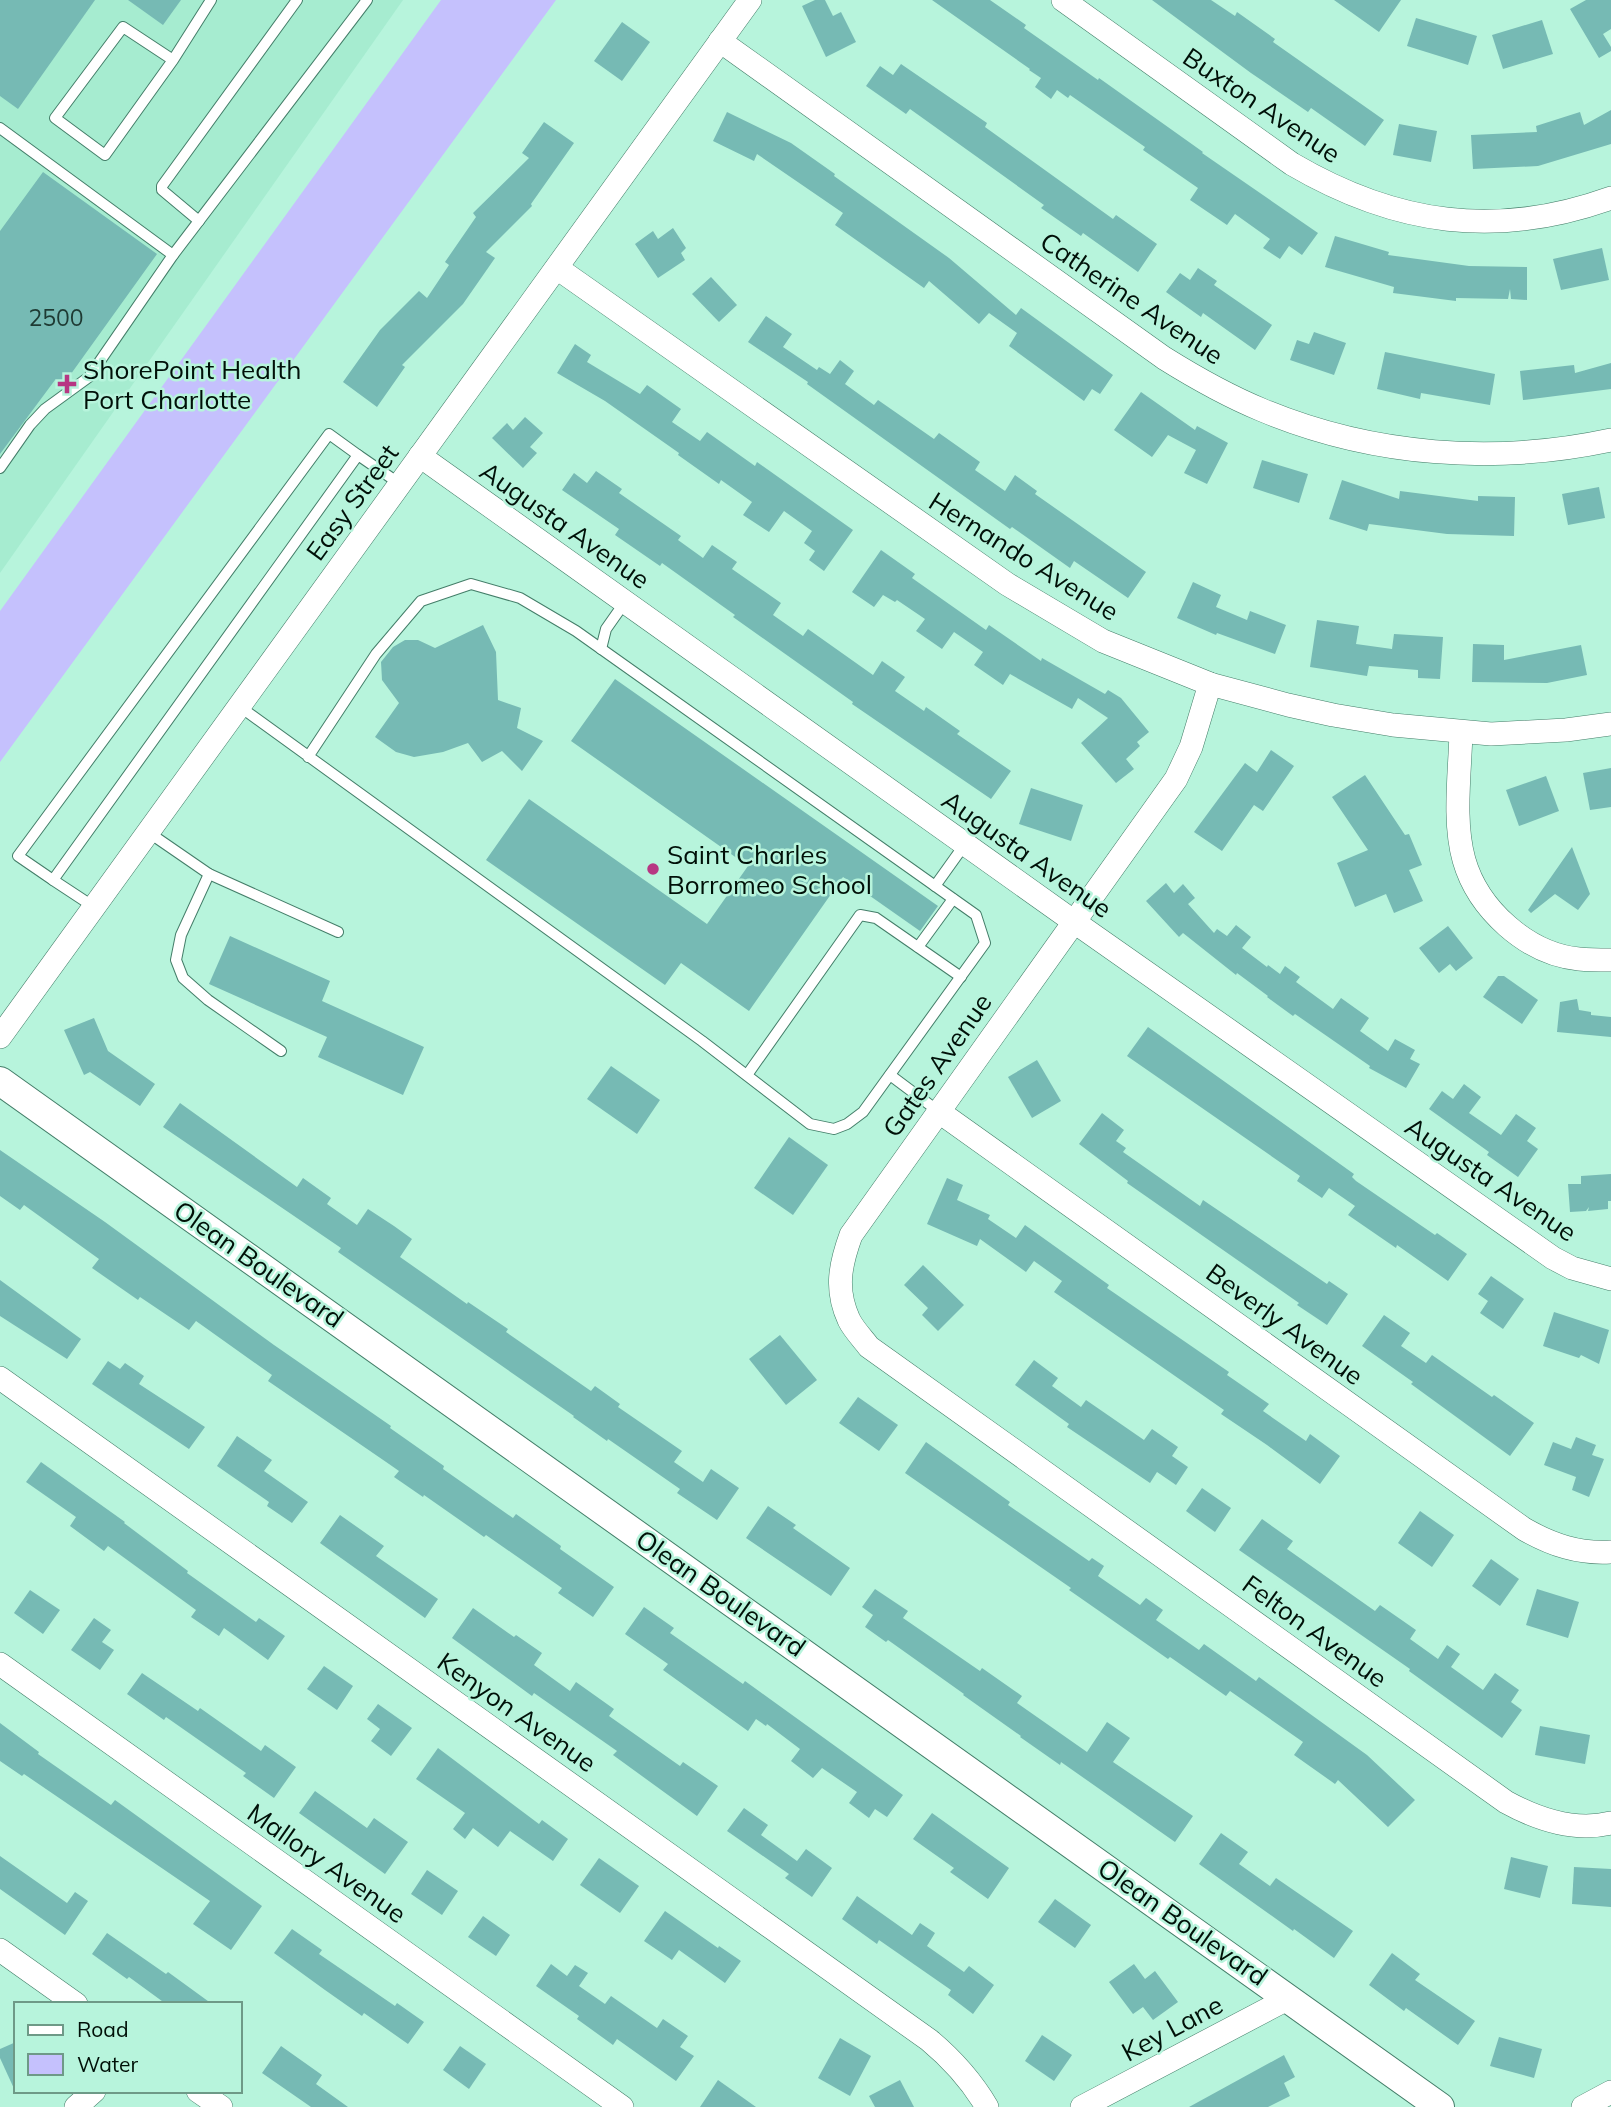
<svg xmlns="http://www.w3.org/2000/svg" width="1611" height="2107" viewBox="0 0 1611 2107" font-family="Mulish,sans-serif">
<style>
.built{fill:#a6ecd0}
.water{fill:#c5c1fd}
.building{fill:#76bab4}
.lines{fill:none;stroke-linecap:round;stroke-linejoin:round}
.service-casing{stroke:#447e69;stroke-width:12}
.minor-casing{stroke:#447e69;stroke-width:24}
.tertiary-casing{stroke:#447e69;stroke-width:30}
.service{stroke:#fff;stroke-width:10}
.minor{stroke:#fff;stroke-width:23}
.tertiary{stroke:#fff;stroke-width:28}
.poi-dot{fill:#b73783;stroke:#b7f4dc;stroke-width:2.5}
.labels{text-anchor:middle;dominant-baseline:central;stroke-width:5;stroke-linejoin:round;paint-order:stroke}
.number-label{font-size:23px;fill:#1e3a33}
.street-label{font-size:26px;fill:#001008;stroke:#b7f4dc}
.poi-label{font-size:26px;fill:#001008;stroke:#b7f4dc;text-anchor:start}
</style>
<rect width="100%" height="100%" fill="#b7f4dc"/>
<polygon class="built" points="0,0 403,0 0,573"/>
<polygon class="water" points="441,0 556,0 0,762 0,611"/>
<g class="building">
<polygon points="0,0 95,0 18,109 0,96"/>
<polygon points="128,0 181,0 163,25"/>
<polygon points="815,0 825,0 833,16 841,12 856,42 826,57 802,6"/>
<polygon points="932,0 990,0 1026,25 1024,28 1098,80 1099,78 1203,152 1202,153 1318,233 1302,255 1289,246 1280,259 1263,248 1270,239 1235,214 1227,225 1190,200 1198,188 1143,150 1145,147 1070,95 1068,98 1057,90 1051,99 1035,87 1041,78 1029,70 1030,69"/>
<polygon points="1152,0 1211,0 1235,16 1237,12 1275,39 1273,42 1384,120 1365,146 1311,108 1308,112 1251,73"/>
<polygon points="1334,0 1401,0 1379,32"/>
<polygon points="1586,0 1611,0 1611,29 1603,34 1611,47 1611,51 1599,58 1570,9"/>
<polygon points="1416,18 1477,36 1468,65 1407,46"/>
<polygon points="1542,20 1553,54 1503,69 1492,35"/>
<polygon points="622,22 650,42 622,81 594,61"/>
<polygon points="901,64 987,123 985,127 1113,219 1116,215 1157,244 1138,272 1083,233 1081,236 1041,208 1044,205 910,109 906,114 866,86 880,66 893,75"/>
<polygon points="1611,110 1611,144 1538,166 1473,169 1471,135 1537,132 1536,126 1580,112 1584,125"/>
<polygon points="727,112 791,143 835,174 834,176 949,258 1016,315 1021,308 1113,375 1100,394 1092,389 1084,401 1009,346 1017,333 989,313 979,324 929,281 924,288 835,225 843,213 757,154 754,161 713,141"/>
<polygon points="544,122 574,143 531,204 532,206 486,252 495,258 463,304 402,365 405,367 377,407 343,382 380,330 419,291 427,298 449,265 445,262 476,217 473,213 529,158 522,153"/>
<polygon points="1399,124 1437,131 1431,162 1393,155"/>
<polygon points="43,172 157,254 63,385 55,380 0,454 0,231"/>
<polygon points="673,228 686,248 681,253 685,260 658,278 635,244 653,231 658,239"/>
<polygon points="1335,236 1389,252 1388,255 1469,266 1527,267 1527,300 1511,299 1510,289 1508,299 1456,298 1456,301 1393,293 1394,287 1325,267"/>
<polygon points="1602,248 1609,280 1561,290 1553,259"/>
<polygon points="1198,268 1217,281 1214,285 1272,325 1255,350 1203,313 1201,317 1166,292 1180,273 1190,280"/>
<polygon points="711,277 737,305 719,322 692,294"/>
<polygon points="766,316 792,334 783,347 817,370 819,367 830,374 840,360 854,371 845,384 874,405 878,400 934,439 939,433 980,462 975,470 1005,491 1015,475 1037,491 1035,494 1146,572 1128,598 1074,561 1070,568 1012,527 1010,529 807,384 808,382 748,342"/>
<polygon points="1314,332 1346,343 1334,375 1290,360 1297,340 1309,344"/>
<polygon points="575,344 591,355 587,362 640,394 647,385 681,409 672,422 700,441 707,432 755,466 757,462 853,530 824,571 809,560 815,551 804,543 812,531 784,511 769,532 743,515 752,502 721,480 719,484 678,455 679,453 605,401 557,373"/>
<polygon points="1385,352 1495,374 1490,405 1421,393 1420,399 1377,389"/>
<polygon points="1611,363 1611,389 1523,400 1520,371 1574,365 1575,373"/>
<polygon points="1141,392 1195,430 1197,426 1228,443 1207,484 1184,473 1196,450 1168,435 1152,457 1114,430"/>
<polygon points="525,417 543,433 530,447 537,453 523,468 492,438 507,423 513,430"/>
<polygon points="1262,460 1308,474 1299,503 1253,488"/>
<polygon points="596,471 622,489 619,493 681,536 678,540 703,558 712,545 737,562 732,569 781,603 773,615 803,636 808,629 873,675 882,661 905,677 895,691 924,711 926,707 960,731 957,734 1011,771 991,799 852,704 853,702 733,617 735,615 662,563 660,566 615,535 619,529 562,490 574,473 587,483"/>
<polygon points="1342,480 1399,499 1400,491 1478,501 1478,496 1515,497 1514,536 1447,534 1369,524 1367,531 1329,519"/>
<polygon points="1599,487 1605,518 1568,525 1562,494"/>
<polygon points="881,550 915,574 912,578 986,630 989,625 1041,661 1042,658 1105,694 1108,690 1121,698 1149,732 1137,742 1140,746 1126,759 1134,769 1116,783 1081,743 1108,718 1078,698 1072,709 1010,674 1003,685 974,665 983,652 954,632 942,649 916,631 925,619 897,600 895,602 883,595 874,607 852,592"/>
<polygon points="1193,582 1221,595 1216,607 1247,620 1250,611 1286,625 1275,654 1217,633 1216,635 1177,618"/>
<polygon points="1317,620 1359,626 1356,644 1392,649 1394,634 1443,637 1440,679 1418,678 1418,670 1369,666 1367,676 1310,667"/>
<polygon points="483,625 496,652 498,700 521,708 517,728 543,741 522,771 502,751 482,762 468,743 443,752 414,757 396,752 375,737 399,703 382,680 381,662 393,647 405,640 418,640 435,648"/>
<polygon points="1473,644 1504,645 1504,660 1581,645 1587,675 1547,683 1472,682"/>
<polygon points="615,679 938,906 920,931 843,877 749,1011 681,963 665,985 486,860 529,799 707,924 748,866 571,741"/>
<polygon points="1271,750 1294,766 1263,811 1254,805 1222,851 1194,832 1245,763 1257,772"/>
<polygon points="1611,768 1611,807 1590,810 1583,773"/>
<polygon points="1365,775 1405,835 1409,834 1422,865 1409,870 1423,901 1394,913 1386,894 1355,907 1337,863 1368,850 1332,797"/>
<polygon points="1546,776 1559,811 1519,826 1506,790"/>
<polygon points="1031,788 1083,805 1071,841 1019,824"/>
<polygon points="1572,847 1590,894 1578,910 1555,894 1531,913 1528,910"/>
<polygon points="1166,883 1174,893 1183,884 1195,898 1188,904 1214,933 1217,929 1227,936 1236,925 1251,937 1242,948 1267,967 1268,965 1280,974 1285,966 1300,977 1296,982 1333,1009 1341,998 1369,1018 1360,1031 1388,1051 1395,1039 1415,1050 1410,1059 1420,1064 1406,1088 1369,1068 1370,1066 1295,1014 1293,1016 1267,997 1268,996 1237,973 1236,975 1183,933 1179,937 1146,901"/>
<polygon points="1448,926 1473,958 1456,971 1450,964 1439,973 1419,948"/>
<polygon points="230,936 330,981 322,1001 424,1047 403,1095 318,1057 327,1037 209,984"/>
<polygon points="1498,976 1504,976 1538,1000 1522,1024 1483,997"/>
<polygon points="1577,999 1579,1010 1591,1012 1591,1015 1611,1017 1611,1037 1557,1032 1560,1002"/>
<polygon points="94,1018 108,1051 155,1084 140,1106 90,1072 84,1075 64,1030"/>
<polygon points="1148,1027 1354,1174 1352,1177 1356,1181 1435,1235 1437,1233 1467,1254 1448,1281 1397,1245 1396,1248 1348,1215 1355,1206 1329,1188 1322,1198 1297,1181 1300,1176 1127,1056"/>
<polygon points="1037,1060 1061,1101 1032,1118 1008,1077"/>
<polygon points="611,1066 660,1100 637,1134 587,1099"/>
<polygon points="1464,1084 1481,1097 1469,1113 1501,1135 1516,1114 1536,1128 1527,1141 1538,1149 1518,1177 1487,1155 1489,1152 1429,1109 1442,1091 1453,1099"/>
<polygon points="180,1103 297,1187 303,1178 331,1198 327,1204 357,1225 368,1209 394,1226 412,1239 400,1257 467,1304 468,1302 508,1329 506,1332 591,1391 595,1386 620,1404 618,1407 682,1451 674,1462 703,1482 711,1469 739,1488 717,1520 677,1493 680,1489 608,1439 607,1441 573,1417 574,1416 338,1252 341,1248 163,1127"/>
<polygon points="1102,1113 1124,1130 1116,1141 1126,1148 1123,1152 1200,1206 1203,1200 1327,1284 1329,1281 1348,1294 1327,1325 1297,1305 1299,1303 1127,1183 1128,1181 1079,1144"/>
<polygon points="789,1137 828,1165 793,1215 754,1188"/>
<polygon points="0,1150 105,1222 274,1345 391,1426 390,1428 444,1466 443,1469 513,1518 516,1514 561,1546 560,1549 614,1587 593,1617 558,1593 562,1588 486,1535 484,1537 424,1495 423,1497 394,1477 399,1471 389,1464 268,1381 272,1375 196,1321 189,1330 140,1297 138,1300 92,1268 99,1259 24,1205 20,1210 0,1196"/>
<polygon points="1611,1174 1611,1201 1608,1201 1608,1209 1588,1211 1589,1207 1586,1211 1570,1212 1568,1184 1581,1184 1581,1176"/>
<polygon points="947,1178 963,1185 957,1200 990,1215 988,1219 1016,1238 1025,1225 1109,1285 1107,1288 1229,1372 1227,1375 1269,1404 1263,1411 1306,1441 1310,1434 1340,1456 1320,1484 1267,1445 1221,1414 1224,1410 1054,1292 1062,1281 1034,1261 1026,1272 980,1239 977,1246 927,1224"/>
<polygon points="923,1265 964,1305 938,1331 922,1315 928,1308 904,1285"/>
<polygon points="1491,1276 1524,1299 1503,1329 1480,1313 1488,1301 1478,1294"/>
<polygon points="0,1280 81,1339 67,1359 0,1316"/>
<polygon points="1554,1312 1609,1330 1599,1364 1581,1355 1579,1358 1543,1346"/>
<polygon points="1384,1315 1410,1333 1401,1346 1426,1363 1432,1355 1492,1397 1494,1395 1534,1423 1510,1456 1411,1384 1413,1382 1362,1346"/>
<polygon points="780,1335 817,1380 786,1405 749,1359"/>
<polygon points="1034,1360 1058,1378 1052,1386 1081,1407 1086,1400 1144,1440 1152,1429 1178,1447 1172,1456 1188,1467 1176,1485 1157,1472 1150,1483 1067,1427 1069,1424 1015,1385"/>
<polygon points="108,1361 120,1369 125,1363 144,1376 139,1384 205,1427 189,1449 92,1384"/>
<polygon points="858,1397 898,1425 879,1451 839,1423"/>
<polygon points="237,1436 272,1460 264,1471 308,1502 292,1523 267,1506 269,1502 217,1466"/>
<polygon points="1576,1437 1596,1445 1592,1455 1604,1459 1589,1497 1572,1490 1576,1477 1544,1465 1553,1442 1571,1449"/>
<polygon points="926,1442 1010,1502 1008,1505 1089,1561 1092,1558 1104,1566 1098,1576 1140,1605 1146,1598 1163,1610 1156,1620 1199,1650 1204,1644 1256,1681 1259,1677 1367,1755 1415,1800 1388,1827 1338,1780 1335,1784 1294,1755 1303,1742 1230,1691 1226,1696 1170,1657 1168,1659 1069,1590 1071,1588 905,1473"/>
<polygon points="41,1462 125,1522 124,1523 188,1571 187,1573 256,1622 259,1618 285,1636 268,1660 224,1628 219,1636 191,1617 196,1610 108,1546 104,1551 70,1526 76,1517 26,1482"/>
<polygon points="1202,1488 1231,1508 1215,1532 1186,1511"/>
<polygon points="768,1506 796,1525 793,1528 850,1568 831,1596 746,1538"/>
<polygon points="1420,1511 1454,1535 1432,1567 1398,1543"/>
<polygon points="340,1515 384,1546 376,1556 438,1599 425,1618 320,1543"/>
<polygon points="1262,1519 1293,1541 1287,1549 1375,1611 1380,1605 1416,1630 1410,1639 1438,1659 1447,1645 1460,1654 1451,1667 1483,1690 1495,1673 1519,1690 1511,1702 1522,1710 1502,1738 1409,1671 1410,1669 1239,1550"/>
<polygon points="1491,1559 1519,1579 1500,1606 1472,1586"/>
<polygon points="875,1589 908,1611 903,1618 980,1671 982,1668 1022,1696 1017,1703 1087,1752 1107,1722 1130,1738 1113,1762 1193,1816 1175,1842 1061,1762 1060,1765 1020,1737 1021,1736 963,1695 964,1694 888,1640 886,1642 865,1627 873,1615 862,1607"/>
<polygon points="1537,1589 1579,1602 1568,1638 1526,1625"/>
<polygon points="30,1590 60,1610 43,1634 14,1613"/>
<polygon points="644,1607 674,1628 670,1633 743,1684 745,1681 903,1795 887,1817 875,1809 869,1818 849,1803 857,1792 822,1768 813,1778 791,1761 800,1749 767,1724 766,1726 756,1719 748,1731 663,1670 668,1664 625,1634"/>
<polygon points="473,1608 514,1637 516,1635 542,1653 534,1665 570,1691 576,1682 614,1709 609,1716 680,1766 683,1762 718,1786 697,1816 613,1755 617,1751 534,1693 532,1696 452,1638"/>
<polygon points="94,1618 111,1630 102,1642 114,1650 100,1670 71,1650"/>
<polygon points="324,1666 353,1686 337,1710 307,1689"/>
<polygon points="142,1673 198,1711 200,1708 261,1751 265,1745 296,1767 274,1798 243,1776 246,1773 166,1717 164,1720 127,1694"/>
<polygon points="378,1704 412,1728 391,1756 371,1741 380,1729 367,1719"/>
<polygon points="0,1723 39,1752 38,1754 111,1805 115,1800 262,1906 231,1950 193,1924 210,1901 24,1774 22,1776 0,1761"/>
<polygon points="1540,1726 1590,1735 1585,1764 1535,1755"/>
<polygon points="438,1748 539,1824 542,1820 568,1839 553,1861 510,1831 498,1847 473,1828 465,1839 453,1829 465,1813 416,1779"/>
<polygon points="315,1791 367,1828 374,1818 408,1842 385,1874 299,1813"/>
<polygon points="744,1808 768,1825 761,1835 797,1861 806,1849 832,1868 812,1897 785,1878 789,1874 727,1831"/>
<polygon points="932,1813 1009,1868 988,1899 950,1872 954,1868 913,1839"/>
<polygon points="1221,1833 1248,1852 1239,1864 1270,1886 1276,1878 1353,1931 1334,1958 1294,1929 1293,1931 1199,1864"/>
<polygon points="0,1856 67,1903 75,1892 88,1901 65,1935 0,1889"/>
<polygon points="1511,1857 1548,1866 1540,1898 1504,1889"/>
<polygon points="599,1858 639,1886 620,1913 580,1885"/>
<polygon points="1574,1867 1611,1869 1611,1907 1572,1904"/>
<polygon points="427,1870 458,1891 442,1915 411,1894"/>
<polygon points="857,1896 912,1935 920,1923 935,1933 927,1946 964,1972 969,1966 994,1985 973,2014 948,1995 951,1990 879,1940 877,1944 842,1919"/>
<polygon points="1055,1899 1091,1925 1075,1948 1038,1922"/>
<polygon points="665,1911 718,1948 719,1946 741,1961 725,1983 679,1950 672,1960 644,1941"/>
<polygon points="483,1916 510,1935 496,1956 468,1937"/>
<polygon points="292,1929 322,1950 319,1954 395,2006 397,2003 424,2022 408,2044 364,2013 362,2016 325,1990 274,1953"/>
<polygon points="107,1933 166,1974 168,1972 212,2004 166,2004 129,1977 127,1979 92,1954"/>
<polygon points="1392,1953 1420,1974 1415,1980 1475,2021 1458,2045 1406,2008 1404,2011 1369,1985"/>
<polygon points="551,1964 567,1976 575,1965 588,1973 579,1986 605,2004 611,1996 657,2028 663,2019 688,2036 680,2047 694,2056 676,2081 617,2039 613,2045 577,2019 579,2016 536,1986"/>
<polygon points="1134,1964 1145,1979 1155,1971 1178,2002 1153,2020 1143,2007 1133,2014 1109,1982"/>
<polygon points="1042,2035 1072,2055 1054,2081 1025,2061"/>
<polygon points="1499,2037 1542,2049 1534,2078 1490,2066"/>
<polygon points="840,2038 871,2056 850,2096 818,2078"/>
<polygon points="16,2042 16,2093 0,2058 0,2049"/>
<polygon points="281,2046 322,2075 316,2084 348,2107 311,2107 262,2073"/>
<polygon points="460,2046 486,2064 469,2089 443,2070"/>
<polygon points="1284,2055 1295,2077 1284,2083 1290,2096 1268,2107 1189,2107"/>
<polygon points="718,2080 756,2107 700,2107"/>
<polygon points="900,2080 914,2107 875,2107 869,2096"/>
</g>
<g class="lines">
<g class="service-casing">
<g id="service">
<polyline points="173,60 105,155 55,118 123,27 173,60 211,0"/>
<polyline points="0,128 173,255"/>
<polyline points="199,221 162,190 162,186 297,0"/>
<polyline points="0,468 30,425 45,409 89,377 173,255 367,0"/>
<polyline points="601,649 606,629 625,602"/>
<polyline points="239,706 702,1041 810,1124 834,1129 847,1124 863,1112 985,943 976,915 576,631 520,598 471,584 421,601 376,654 308,757"/>
<polyline points="148,832 209,874 338,932"/>
<polyline points="209,874 181,935 176,960 183,978 208,1000 281,1051"/>
<polyline points="53,880 18,856 329,434 358,455"/>
<polyline points="935,886 965,844"/>
<polyline points="94,907 53,880 358,455 400,484"/>
<polyline points="918,947 953,899"/>
<polyline points="747,1075 860,915 876,918 961,977"/>
<polyline points="890,1075 938,1111"/>
</g>
</g>
<g class="minor-casing">
<g id="minor">
<path d="M1063 0 1292 164C1396 225 1497 239 1611 198"/>
<path d="M720 41 1164 358C1196 378 1228 396 1262 410 1372 456 1495 465 1611 440"/>
<polyline points="557,268 1007,584 1103,641 1210,684 1288,705 1333,715 1393,725 1491,734 1566,730 1611,724"/>
<polyline points="420,456 1073,921 1553,1258 1572,1268 1611,1279"/>
<path d="M1210 684 1191 747 1176 779 851 1235C840 1265 835 1290 849 1320 854 1330 863 1339 869 1347L1506 1802C1537 1819 1575 1832 1611 1823"/>
<path d="M1461 732C1460 772 1453 821 1464 860 1478 909 1527 954 1579 959 1589 960 1600 960 1611 960"/>
<polyline points="0,1037 750,0"/>
<path d="M938 1111 1524 1529C1552 1545 1579 1554 1611 1552"/>
<path d="M0 1378 929 2040C953 2060 971 2080 987 2107"/>
<polyline points="0,1664 622,2107"/>
<polyline points="0,1950 76,2004"/>
<polyline points="198,2091 221,2107"/>
<polyline points="76,2107 94,2091"/>
<polyline points="1082,2107 1289,1998"/>
<polyline points="1583,2107 1611,2092"/>
</g>
</g>
<g class="tertiary-casing">
<polyline id="tertiary" points="0,1081 1440,2107"/>
</g>
<use href="#service" class="service"/>
<use href="#minor" class="minor"/>
<use href="#tertiary" class="tertiary"/>
</g>
<g class="poi-dot">
<path d="M63.5 373.5h7v7h7v7h-7v7h-7v-7h-7v-7h7z"/>
<circle cx="653" cy="869" r="7"/>
</g>
<g class="labels">
<g class="number-label">
<text x="56" y="317">2500</text>
</g>
<g class="street-label">
<text transform="translate(1262 105) rotate(34)">Buxton Avenue</text>
<text transform="translate(1132 298) rotate(34)">Catherine Avenue</text>
<text transform="translate(352 502) rotate(-54)">Easy Street</text>
<text transform="translate(565 525) rotate(35)">Augusta Avenue</text>
<text transform="translate(1024 556) rotate(32)">Hernando Avenue</text>
<text transform="translate(1027 854) rotate(35)">Augusta Avenue</text>
<text transform="translate(937 1065) rotate(-55)">Gates Avenue</text>
<text transform="translate(1491 1179) rotate(34)">Augusta Avenue</text>
<text transform="translate(259 1264) rotate(35)">Olean Boulevard</text>
<text transform="translate(1285 1324) rotate(36)">Beverly Avenue</text>
<text transform="translate(721 1593) rotate(35)">Olean Boulevard</text>
<text transform="translate(1315 1631) rotate(36)">Felton Avenue</text>
<text transform="translate(517 1712) rotate(35)">Kenyon Avenue</text>
<text transform="translate(327 1863) rotate(35)">Mallory Avenue</text>
<text transform="translate(1183 1922) rotate(35)">Olean Boulevard</text>
<text transform="translate(1172 2028) rotate(-28)">Key Lane</text>
</g>
<g class="poi-label">
<text x="83" y="369">ShorePoint Health<tspan x="83" dy="30">Port Charlotte</tspan></text>
<text x="667" y="854">Saint Charles<tspan x="667" dy="30">Borromeo School</tspan></text>
</g>
</g>
<rect x="14" y="2002" width="228" height="91" fill="#b7f4dc" stroke="#6e9987" stroke-width="2"/>
<rect x="28" y="2025" width="35" height="10" fill="#ffffff" stroke="#6e9987" stroke-width="2"/>
<text x="77" y="2037" font-size="21" fill="#001008">Road</text>
<rect x="28" y="2054" width="35" height="21" fill="#c5c1fd" stroke="#6e9987" stroke-width="2"/>
<text x="77" y="2072" font-size="21" fill="#001008">Water</text>
</svg>
